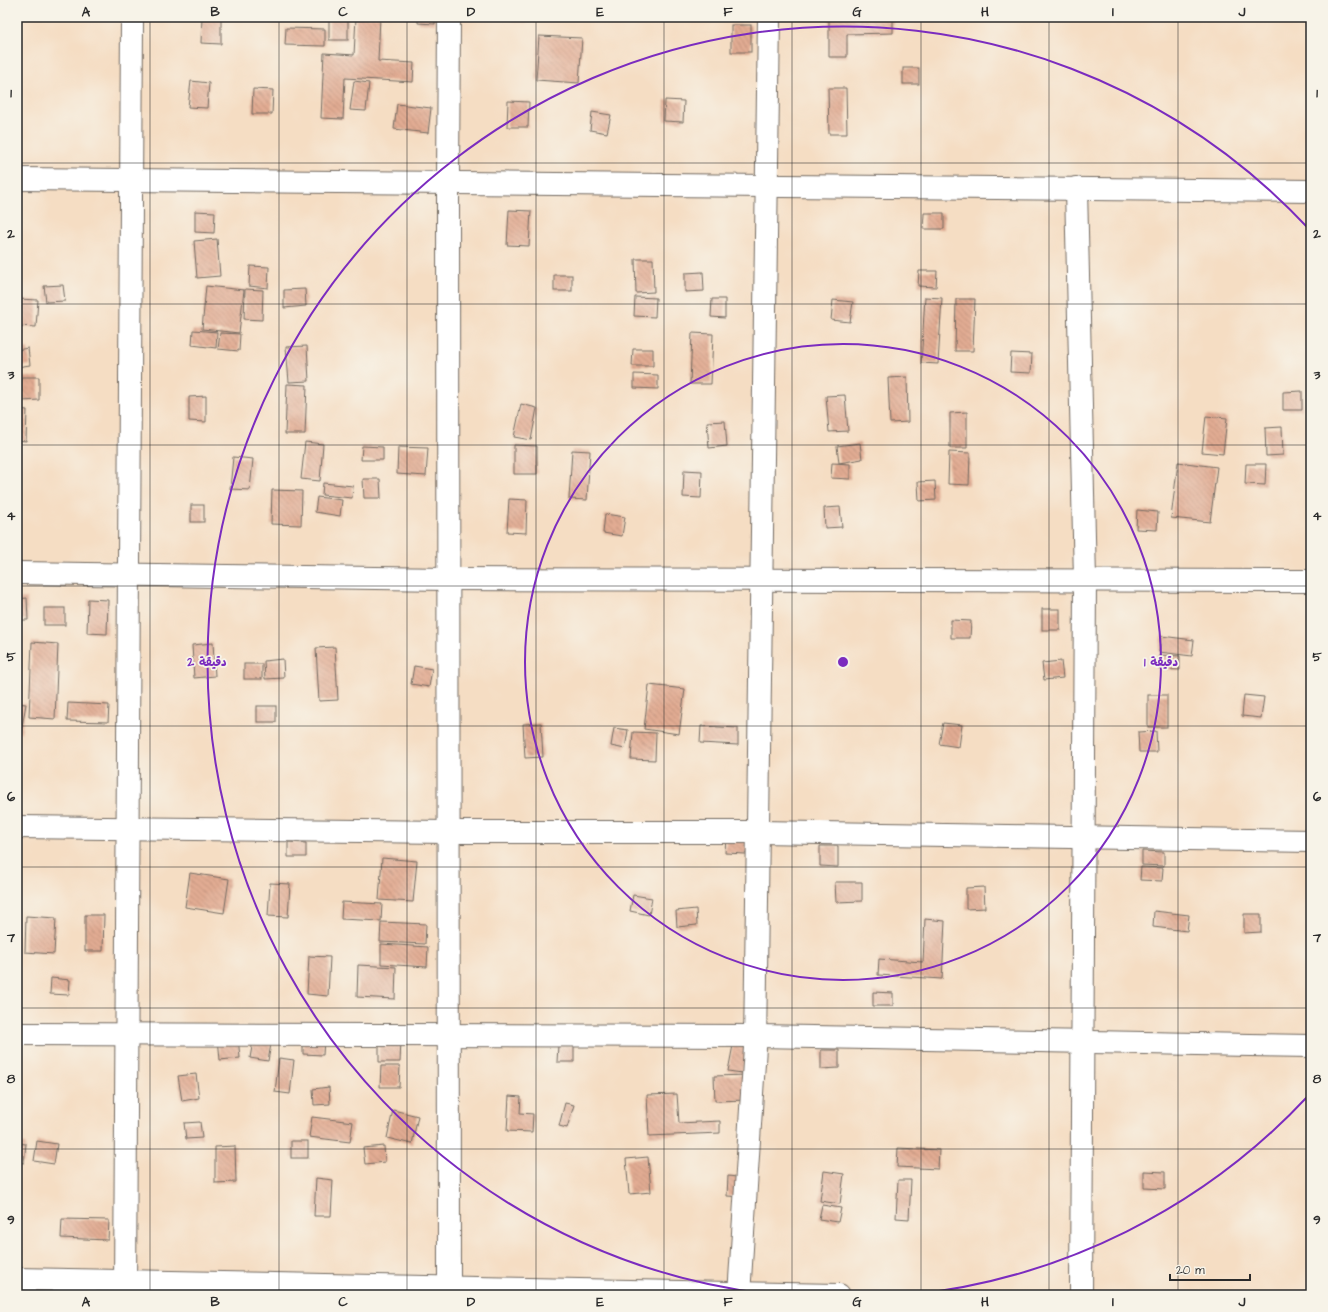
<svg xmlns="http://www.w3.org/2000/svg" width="1328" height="1312" viewBox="0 0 1328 1312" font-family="'Architects Daughter','Playpen Sans Arabic',sans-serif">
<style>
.building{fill:url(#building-back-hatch)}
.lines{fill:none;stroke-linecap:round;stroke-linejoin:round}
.minor-casing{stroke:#726960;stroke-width:24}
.minor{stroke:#fff;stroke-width:22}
.grid{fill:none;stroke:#2b2b2b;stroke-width:1;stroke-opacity:0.55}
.ring{fill:none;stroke:#7b2cbf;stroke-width:2}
.centre{fill:#7b2cbf;stroke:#f7f3e8;stroke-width:2}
.ring-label{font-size:12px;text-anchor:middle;font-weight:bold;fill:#7b2cbf;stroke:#f7f3e8;stroke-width:3.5;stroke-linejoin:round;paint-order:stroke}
.neatline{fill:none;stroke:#2b2b2b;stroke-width:1.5}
.grid-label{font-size:13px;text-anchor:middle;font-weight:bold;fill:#2b2b2b}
</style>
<defs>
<pattern id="building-back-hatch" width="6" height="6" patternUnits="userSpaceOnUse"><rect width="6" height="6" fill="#e2ac93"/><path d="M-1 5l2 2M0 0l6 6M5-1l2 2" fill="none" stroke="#b78c78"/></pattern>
</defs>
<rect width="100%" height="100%" fill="#f7f3e8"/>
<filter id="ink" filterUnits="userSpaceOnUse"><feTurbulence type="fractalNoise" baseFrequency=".025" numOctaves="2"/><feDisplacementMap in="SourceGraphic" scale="8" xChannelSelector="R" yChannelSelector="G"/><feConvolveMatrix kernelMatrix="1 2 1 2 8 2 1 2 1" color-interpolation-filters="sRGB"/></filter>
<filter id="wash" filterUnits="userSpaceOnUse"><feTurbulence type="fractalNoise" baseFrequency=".012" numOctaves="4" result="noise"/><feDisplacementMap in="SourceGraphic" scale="16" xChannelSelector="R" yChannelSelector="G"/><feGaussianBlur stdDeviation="0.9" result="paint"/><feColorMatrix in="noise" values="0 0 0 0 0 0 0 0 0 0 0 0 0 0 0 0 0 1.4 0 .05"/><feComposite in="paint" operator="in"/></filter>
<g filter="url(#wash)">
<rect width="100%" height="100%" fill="#f5ddc3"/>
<g id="blocks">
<g class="building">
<polygon points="202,17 221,17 221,44 201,43"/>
<rect x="329" y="17" width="19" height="23"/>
<polygon points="356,17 380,17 378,61 414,63 413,82 345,78 343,119 321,118 324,53 354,55"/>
<polygon points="418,17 435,17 435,24 418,23"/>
<polygon points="510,17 529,17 528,23 509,20"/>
<polygon points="829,17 893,17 893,33 847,34 847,57 829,57"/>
<rect x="731" y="25" width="20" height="27"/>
<polygon points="286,28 325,29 325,46 285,45"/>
<polygon points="539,36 582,38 579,83 536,80"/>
<rect x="903" y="68" width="16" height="16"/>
<polygon points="191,81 209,83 207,108 188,107"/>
<polygon points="354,81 369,83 366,111 350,110"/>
<polygon points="828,88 846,88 847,134 829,134"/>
<polygon points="253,89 273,90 272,114 252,114"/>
<polygon points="665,100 684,101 683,122 664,121"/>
<polygon points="508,101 529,102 528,127 507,127"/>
<polygon points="397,104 431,108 428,133 394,129"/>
<polygon points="592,112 611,115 607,133 590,130"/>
<polygon points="509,210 531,211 529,246 507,245"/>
<polygon points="195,211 215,212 214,233 195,232"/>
<polygon points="924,213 944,213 944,229 923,229"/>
<polygon points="217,239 220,276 197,278 194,241"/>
<polygon points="635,259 653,259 654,292 636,293"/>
<polygon points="250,266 269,267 268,288 249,286"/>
<polygon points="919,271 937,271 936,287 918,286"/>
<polygon points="703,272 704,291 685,292 685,273"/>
<rect x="554" y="275" width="18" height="16"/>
<polygon points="63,285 65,301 46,302 44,286"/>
<polygon points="206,286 244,290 239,333 202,329"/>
<polygon points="245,289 263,290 262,320 244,319"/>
<polygon points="305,289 306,306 284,308 284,290"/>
<polygon points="635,297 656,298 655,317 634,316"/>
<polygon points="925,297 942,298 938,364 921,363"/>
<polygon points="18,299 38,300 36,327 17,326"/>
<polygon points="712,299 725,299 725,318 711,317"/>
<polygon points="956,299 975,299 973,351 955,351"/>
<polygon points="833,300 853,302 850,322 831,320"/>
<polygon points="193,330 217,332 216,348 192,345"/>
<polygon points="220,333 240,334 239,351 218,349"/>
<polygon points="692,333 713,334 711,384 690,384"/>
<polygon points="307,346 309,381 289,382 286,347"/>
<polygon points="28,348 30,365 17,367 17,350"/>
<polygon points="633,349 653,349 653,366 632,366"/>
<polygon points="1011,353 1032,354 1031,373 1010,372"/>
<polygon points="634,374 658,375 658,389 634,388"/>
<polygon points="21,377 39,377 39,400 22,401"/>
<polygon points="907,377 908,422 890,423 888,378"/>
<polygon points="287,384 307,385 305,434 285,434"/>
<polygon points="1302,391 1302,410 1283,410 1283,392"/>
<polygon points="845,395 848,431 829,432 826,396"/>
<polygon points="206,396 206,422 189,421 189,397"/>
<polygon points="521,404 537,408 531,440 514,437"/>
<polygon points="17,409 27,410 26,441 17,440"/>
<polygon points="967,412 967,448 950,448 950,413"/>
<polygon points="1206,416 1227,418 1223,454 1202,452"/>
<polygon points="725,421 727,446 709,448 707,422"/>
<polygon points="1282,427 1283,455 1266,456 1265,428"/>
<polygon points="305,442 323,444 320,481 301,479"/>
<polygon points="860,443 862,459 839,463 837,446"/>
<polygon points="514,445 537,446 537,474 514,474"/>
<polygon points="362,446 383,447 383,460 361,460"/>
<polygon points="398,447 428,448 426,476 397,474"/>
<polygon points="572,450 590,451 587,500 569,499"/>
<polygon points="949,452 970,453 969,485 948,484"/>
<polygon points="233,457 253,459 250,490 230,489"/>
<polygon points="1178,462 1217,467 1210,522 1171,518"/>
<polygon points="832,463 850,464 850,479 831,478"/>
<polygon points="1246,464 1266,464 1265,485 1245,484"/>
<polygon points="684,470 702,471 701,498 683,497"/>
<polygon points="363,479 380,479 381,498 364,498"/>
<polygon points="935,481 936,500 919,501 918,482"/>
<polygon points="323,483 353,486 352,498 322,495"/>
<polygon points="272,490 302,491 301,525 271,524"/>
<polygon points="317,497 342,500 340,516 315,512"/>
<polygon points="509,499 527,500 526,533 507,532"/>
<rect x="191" y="505" width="13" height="17"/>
<polygon points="840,507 842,527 825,528 824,508"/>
<polygon points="1137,510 1158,512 1157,530 1136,529"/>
<polygon points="605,514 625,517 622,536 603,533"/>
<polygon points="27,598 28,620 17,620 17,599"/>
<polygon points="88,599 108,600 107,634 87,633"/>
<rect x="44" y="608" width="21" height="17"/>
<rect x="1042" y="609" width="18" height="21"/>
<polygon points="951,620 971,621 970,638 951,638"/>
<polygon points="1161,636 1194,640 1192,656 1159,652"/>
<polygon points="32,642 58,644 55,719 29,717"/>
<polygon points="213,643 215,676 194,678 192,645"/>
<polygon points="335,647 338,700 319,701 316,648"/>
<polygon points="1159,655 1180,656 1180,670 1158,669"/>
<polygon points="283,659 284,678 265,679 264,661"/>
<polygon points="1061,661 1063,678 1044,680 1042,663"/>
<rect x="244" y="664" width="18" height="15"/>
<polygon points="414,666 432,669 429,687 411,684"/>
<polygon points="649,685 685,689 679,734 644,729"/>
<polygon points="17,687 21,688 19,702 17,701"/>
<rect x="1148" y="695" width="19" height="32"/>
<polygon points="1244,695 1264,697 1261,718 1242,716"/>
<polygon points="17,703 26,704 21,733 17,732"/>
<polygon points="68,703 109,705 108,722 67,721"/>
<rect x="257" y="706" width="19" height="16"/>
<polygon points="541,723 543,757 525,758 523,724"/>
<polygon points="943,723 962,725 959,747 939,744"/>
<polygon points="701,726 738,728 738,745 700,743"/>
<polygon points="614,728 628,730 625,749 611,746"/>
<polygon points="1156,731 1157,752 1139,752 1138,732"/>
<polygon points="633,732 656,733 655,760 631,759"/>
<polygon points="726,836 748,837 746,854 725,853"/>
<polygon points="288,842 306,843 306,857 288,857"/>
<polygon points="820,846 838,846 838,867 820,866"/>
<polygon points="1142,851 1164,852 1164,866 1142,865"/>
<polygon points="382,858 417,861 413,902 379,900"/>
<polygon points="1141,867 1163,868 1162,881 1140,880"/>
<polygon points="190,873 229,879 224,913 185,907"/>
<polygon points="835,882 862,882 862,901 836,902"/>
<polygon points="270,883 290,884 288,917 268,916"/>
<polygon points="984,887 985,908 966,909 966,888"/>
<polygon points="633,895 652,898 649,915 630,911"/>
<polygon points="342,902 382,904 381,921 341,919"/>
<polygon points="696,909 697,925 677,927 676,911"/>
<polygon points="1154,911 1189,915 1187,931 1153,927"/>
<polygon points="1244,914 1261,914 1261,932 1244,933"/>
<polygon points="85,915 104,915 103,951 85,951"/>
<polygon points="26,916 56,918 54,954 25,952"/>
<polygon points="925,919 945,921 942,979 878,975 879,959 923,962"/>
<polygon points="381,922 426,924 425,944 380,942"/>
<polygon points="381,944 428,947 427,967 381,964"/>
<polygon points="309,956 330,957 328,996 307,994"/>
<polygon points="358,965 396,967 395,999 357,997"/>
<polygon points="51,978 70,980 69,995 50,994"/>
<polygon points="873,992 893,993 893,1006 873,1006"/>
<polygon points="238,1037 240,1058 220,1060 218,1038"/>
<polygon points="303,1038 324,1039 323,1055 303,1054"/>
<polygon points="379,1039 401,1040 400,1062 379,1062"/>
<polygon points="734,1040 749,1043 742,1073 728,1071"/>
<polygon points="253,1041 271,1044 268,1061 250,1058"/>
<polygon points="558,1045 574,1046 574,1062 557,1062"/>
<polygon points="821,1050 839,1050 839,1068 821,1069"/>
<polygon points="279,1058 294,1060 290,1094 275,1092"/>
<polygon points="381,1066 400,1066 399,1087 380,1087"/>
<polygon points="196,1074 199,1098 182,1101 178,1076"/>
<polygon points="746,1075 747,1100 715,1101 714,1076"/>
<polygon points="329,1087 330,1104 314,1105 313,1089"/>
<polygon points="677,1094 679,1123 720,1121 720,1133 649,1136 647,1095"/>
<polygon points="509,1096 521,1097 520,1113 533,1114 532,1132 507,1131"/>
<polygon points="565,1103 574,1105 567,1128 559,1126"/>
<polygon points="393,1110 418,1116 412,1144 387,1138"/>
<polygon points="312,1117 353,1122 350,1142 309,1137"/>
<polygon points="200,1122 202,1138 186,1139 184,1123"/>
<polygon points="37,1141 57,1144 54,1164 34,1161"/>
<rect x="291" y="1141" width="17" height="17"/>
<polygon points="17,1143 26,1144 24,1163 17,1162"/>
<polygon points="235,1146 236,1182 215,1183 215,1147"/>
<polygon points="384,1146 385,1162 365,1164 363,1148"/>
<polygon points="898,1148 939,1150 938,1169 897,1167"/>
<polygon points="648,1157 651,1192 629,1194 626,1159"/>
<polygon points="824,1171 844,1174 840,1204 820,1201"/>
<polygon points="1144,1171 1165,1172 1165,1189 1144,1188"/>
<polygon points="728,1176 745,1178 744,1197 727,1196"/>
<polygon points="316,1178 333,1180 331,1216 314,1216"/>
<polygon points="898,1180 911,1180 909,1219 896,1218"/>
<polygon points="822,1205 841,1208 838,1222 819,1219"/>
<polygon points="62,1219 109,1220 108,1240 61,1238"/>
</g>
</g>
</g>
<g filter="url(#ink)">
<use href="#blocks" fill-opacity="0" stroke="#726960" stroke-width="1"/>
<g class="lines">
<g class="minor-casing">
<g id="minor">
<polyline points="17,179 1311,191"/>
<polyline points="1076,188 1085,580 1081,1295"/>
<polyline points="17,573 448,579 1311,581"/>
<polyline points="17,827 448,832 758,832 1311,841"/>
<polyline points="17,1034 755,1036 1311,1046"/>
<polyline points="17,1279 839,1295"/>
<polyline points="125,1295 132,17"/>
<polyline points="449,1295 448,182 449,17"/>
<polyline points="739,1295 755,1047 769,17"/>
</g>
</g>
<use href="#minor" class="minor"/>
</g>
</g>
<path class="grid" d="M150 17V1295M279 17V1295M407 17V1295M536 17V1295M664 17V1295M792 17V1295M921 17V1295M1049 17V1295M1178 17V1295M17 163H1311M17 304H1311M17 445H1311M17 586H1311M17 726H1311M17 867H1311M17 1008H1311M17 1149H1311"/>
<g class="ring">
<circle cx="843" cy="662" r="318"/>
<path d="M1308 1096A636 636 0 0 1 909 1295M777 1295A636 636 0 1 1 1308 228"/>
</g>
<circle cx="843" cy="662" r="6" class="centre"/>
<g class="ring-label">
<text x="1161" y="666">1 دقيقة</text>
<text x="207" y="666">2 دقيقة</text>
</g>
<rect width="1328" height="1312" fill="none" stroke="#f7f3e8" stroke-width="44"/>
<path d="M1170 1274v6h80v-6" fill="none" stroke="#2b2b2b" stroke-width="2"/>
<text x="1176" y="1274" font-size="12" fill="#2b2b2b" stroke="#f7f3e8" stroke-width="3" paint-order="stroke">20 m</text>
<rect x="22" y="22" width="1284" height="1268" class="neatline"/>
<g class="grid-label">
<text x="86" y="16">A</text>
<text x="215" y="16">B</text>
<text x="343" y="16">C</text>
<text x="471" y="16">D</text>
<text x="600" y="16">E</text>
<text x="728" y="16">F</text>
<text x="857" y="16">G</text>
<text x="985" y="16">H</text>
<text x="1113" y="16">I</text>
<text x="1242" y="16">J</text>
<text x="11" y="97">1</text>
<text x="1317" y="97">1</text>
<text x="11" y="238">2</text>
<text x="1317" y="238">2</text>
<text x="11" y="379">3</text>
<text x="1317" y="379">3</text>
<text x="11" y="520">4</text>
<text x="1317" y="520">4</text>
<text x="11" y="661">5</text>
<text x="1317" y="661">5</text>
<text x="11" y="801">6</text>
<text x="1317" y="801">6</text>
<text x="11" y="942">7</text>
<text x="1317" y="942">7</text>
<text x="11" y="1083">8</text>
<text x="1317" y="1083">8</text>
<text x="11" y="1224">9</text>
<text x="1317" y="1224">9</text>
<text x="86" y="1306">A</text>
<text x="215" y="1306">B</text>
<text x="343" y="1306">C</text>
<text x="471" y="1306">D</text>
<text x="600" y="1306">E</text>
<text x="728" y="1306">F</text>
<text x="857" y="1306">G</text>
<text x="985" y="1306">H</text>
<text x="1113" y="1306">I</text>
<text x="1242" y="1306">J</text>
</g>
</svg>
